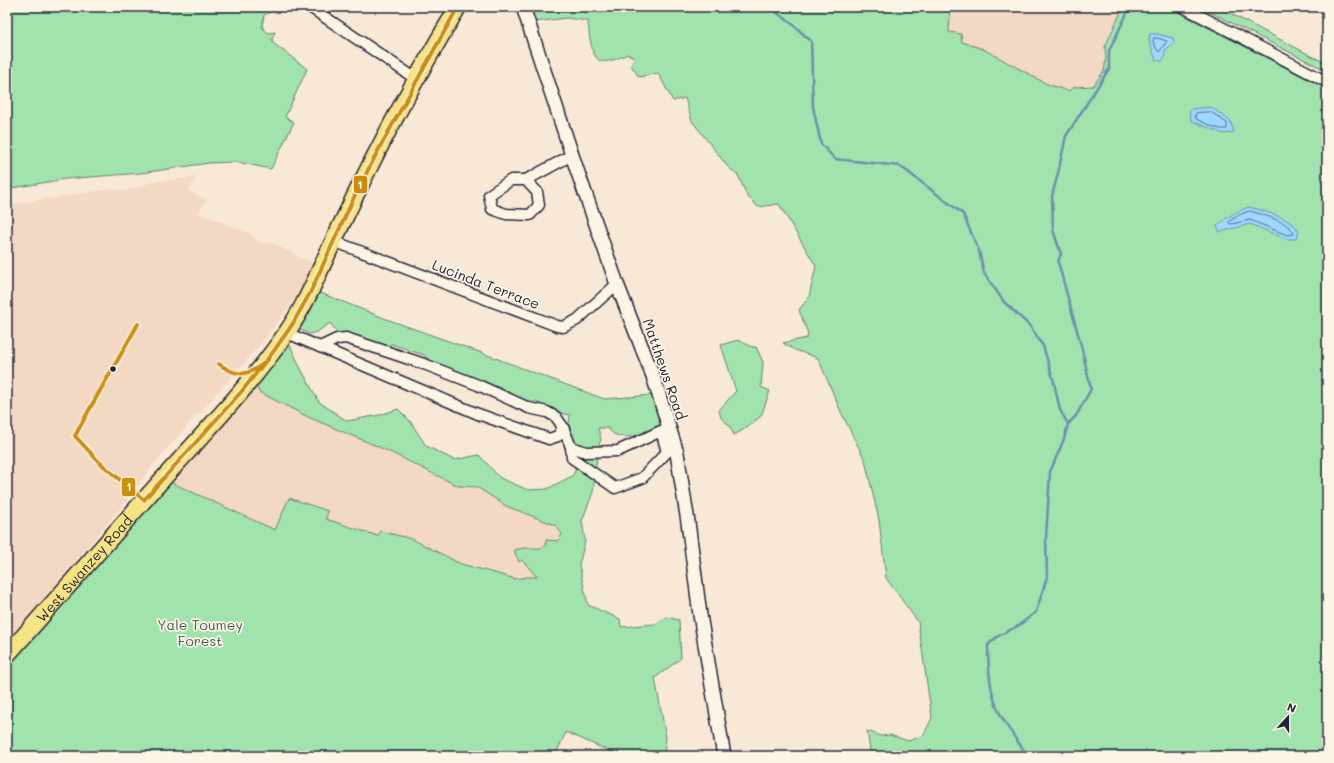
<svg xmlns="http://www.w3.org/2000/svg" width="1334" height="763" viewBox="0 0 1334 763" font-family="Mali,sans-serif">
<style>
.built{fill:#f3d8c4}
.green{fill:#a1e3ad;stroke:#628274}
.water{fill:#9dd8fe;stroke:#6c8fb0}
.lines{fill:none;stroke-linecap:round;stroke-linejoin:round}
.shore{stroke:#536b89;stroke-width:1}
.stream{stroke:#6c8fb0;stroke-width:2.5}
.minor-casing{stroke:#22223b;stroke-width:13}
.tertiary-casing{stroke:#22223b;stroke-width:16}
.primary-casing{stroke:#22223b;stroke-width:19}
.minor{stroke:#fcf5e5;stroke-width:10}
.tertiary{stroke:#fcf5e5;stroke-width:13}
.primary{stroke:#f6e381;stroke-width:16}
.bus-1-casing{stroke:#fcf5e5;stroke-width:7}
.bus-1{stroke:#cc8c0c;stroke-width:4}
.bus-dot{fill:#22223b;stroke:#fcf5e5;stroke-width:1.5}
.labels{text-anchor:middle;dominant-baseline:central;stroke-width:3.5;stroke-linejoin:round;paint-order:stroke}
.street-label{font-size:14px;fill:#22223b;stroke:#fcf5e5}
.park-label{font-size:14px;fill:#485c5d;stroke:#fcf5e5}
.line-badge{stroke:#fcf5e5;stroke-width:1.5}
.badge-label{font-size:11px;text-anchor:middle;font-weight:bold;fill:#fff}
</style>
<rect width="100%" height="100%" fill="#f8e8d6"/>
<filter id="ink" filterUnits="userSpaceOnUse"><feTurbulence type="fractalNoise" baseFrequency=".025" numOctaves="2"/><feDisplacementMap in="SourceGraphic" scale="8" xChannelSelector="R" yChannelSelector="G"/><feConvolveMatrix kernelMatrix="1 2 1 2 8 2 1 2 1" color-interpolation-filters="sRGB"/></filter>
<g filter="url(#ink)">
<g class="built">
<polygon points="948,7 1122,7 1105,46 1106,58 1104,71 1093,86 1087,85 1068,91 1047,84 983,49 962,42 948,32 950,16"/>
<polygon points="196,177 189,191 206,200 198,213 251,234 258,242 274,244 317,266 301,291 259,346 155,462 124,504 7,641 7,205 110,189 127,191 152,182"/>
<polygon points="256,385 458,486 477,487 506,506 555,525 562,534 558,541 541,548 524,548 514,550 519,562 522,560 538,578 528,577 516,579 461,564 412,539 378,536 326,519 328,511 290,498 275,530 168,481"/>
</g>
<g class="green">
<polygon points="7,7 280,7 264,15 262,27 268,33 275,32 272,39 273,43 307,69 285,117 294,122 271,169 237,162 209,163 141,173 65,179 7,189"/>
<path d="M527 7H948L950 16 949 32 961 34 962 42 983 49 1047 84 1068 91 1075 87 1093 86 1104 71 1106 58 1105 47 1123 7H1168L1327 89V756H871L867 731 881 736 890 735 908 741 923 736 932 718 918 622 886 578 879 520 865 460 841 412 818 358 795 350 783 343 807 338 808 334 799 310 809 297 816 266 779 204 758 207 747 196 738 175 728 167 692 121 685 98 673 101 658 73 639 77 631 65 635 58 628 54C620 57 610 63 601 61 590 58 589 30 588 21L566 18 535 22Z"/>
<polygon points="1200,7 1218,7 1327,64 1327,71"/>
<path d="M318 292 389 320 482 353 604 399 652 395 663 425C649 432 619 446 608 428H598L601 439 598 449C580 449 578 447 568 432L570 415C556 413 547 409 536 401L530 405 437 366 424 355 391 344 389 348 339 335 330 323 317 332 309 334 299 329 303 318Z"/>
<polygon points="738,340 752,347 756,347 763,362 761,387 770,391 761,416 743,430 734,435 729,425 721,418 719,410 736,391 721,345"/>
<polygon points="290,345 299,365 319,402 347,421 380,415 398,409 410,421 426,446 454,460 479,455 500,478 528,490 547,489 572,476 575,471 577,454 597,456 593,492 582,521 585,541 579,565 588,605 620,619 621,627 655,624 667,617 679,620 681,658 655,678 666,737 664,756 620,756 566,732 555,756 7,756 7,663 168,481 275,530 289,498 328,511 326,519 378,536 380,531 412,539 461,564 516,579 528,577 537,577 522,560 519,562 514,550 524,548 541,548 545,546 546,540 558,541 562,534 555,525 506,506 477,487 458,486 386,450 308,417 259,392 256,385"/>
</g>
<g class="water">
<polygon points="1150,34 1157,34 1173,38 1174,43 1165,50 1165,57 1162,61 1156,60 1149,41"/>
<polygon points="1211,107 1230,121 1234,132 1224,134 1192,121 1189,112 1192,109"/>
<path d="M1249 207 1264 211 1283 218 1294 225 1299 232 1296 239H1286L1250 224 1220 232 1217 226C1227 217 1237 211 1249 207Z"/>
</g>
<g class="lines">
<g class="shore">
<polygon points="1154,38 1157,38 1167,41 1159,52 1157,50 1153,41"/>
<path d="M1211 112 1227 123V129C1220 131 1203 122 1196 119L1195 115 1196 113Z"/>
<path d="M1250 211C1261 214 1291 222 1294 234L1287 235 1250 220 1231 224 1229 223 1230 221 1239 215Z"/>
</g>
<g class="stream">
<path d="M773 7 776 12 790 22 811 41 813 107 821 144 835 159 900 166 963 214 979 251 984 273 1004 302 1030 326 1043 346 1053 378 1060 410 1068 424 1064 439 1050 472 1046 538 1047 577 1036 612 1018 626 998 636 988 645C988 665 990 694 999 712 1007 728 1018 742 1028 756"/>
<polyline points="1068,424 1076,416 1091,389 1081,345 1058,262 1061,254 1053,230 1052,196 1058,173 1066,136 1109,69 1109,51 1130,7"/>
</g>
<g class="minor-casing">
<g id="minor">
<polyline points="310,7 416,79"/>
<polyline points="1183,7 1327,82"/>
<polygon points="511,180 526,180 537,192 539,205 530,215 506,214 492,209 489,195"/>
<polyline points="526,180 572,155"/>
<polyline points="333,241 557,326 563,327 577,320 617,284"/>
<polyline points="287,333 478,414 549,439 558,436 563,427"/>
<polyline points="320,347 337,339 346,338 424,364 478,385 529,408 547,412 556,417 563,427 571,447"/>
<polygon points="661,431 667,452 642,478 615,488 572,458 571,447 586,452 618,451"/>
</g>
</g>
<g class="tertiary-casing">
<polyline id="tertiary" points="523,7 577,170 617,284 653,376 677,453 688,522 700,615 724,756"/>
</g>
<g class="primary-casing">
<g id="primary">
<path id="s1" d="M7 655C58 597 109 539 161 481 204 433 250 386 287 332 307 303 319 271 334 240 341 225 348 211 355 196 386 132 421 69 458 7"/>
</g>
</g>
<use href="#minor" class="minor"/>
<use href="#tertiary" class="tertiary"/>
<use href="#primary" class="primary"/>
<g class="bus-1-casing">
<g id="bus-1">
<path d="M138 324C117 362 95 398 75 436L99 462 144 500 242 391 273 352 292 325 310 293 355 195 380 147 458 7"/>
<path d="M219 364C239 379 250 375 268 360"/>
</g>
</g>
<use href="#bus-1" class="bus-1"/>
</g>
</g>
<circle class="bus-dot" cx="113" cy="369" r="3.5"/>
<g class="labels">
<g class="street-label">
<text transform="translate(486 284) rotate(21)">Lucinda Terrace</text>
<text transform="translate(665 369) rotate(71)">Matthews Road</text>
<text stroke="none"><textPath href="#s1" startOffset="116">West Swanzey Road</textPath></text>
</g>
<g class="park-label">
<text x="200" y="624">Yale Toumey<tspan x="200" dy="16">Forest</tspan></text>
</g>
</g>
<g class="line-badge">
<rect x="353" y="175" width="15" height="19" rx="4" fill="#cc8c0c"/>
<rect x="121" y="477" width="15" height="20" rx="4" fill="#cc8c0c"/>
</g>
<g class="badge-label">
<text x="360" y="189">1</text>
<text x="129" y="491">1</text>
</g>
<rect width="1334" height="763" fill="none" stroke="#fcf5e5" stroke-width="24"/>
<rect x="12" y="12" width="1310" height="739" fill="none" stroke="#22223b" stroke-width="1.5" filter="url(#ink)"/>
<g transform="translate(1288 717) rotate(21)" stroke="#fcf5e5" stroke-width="3" paint-order="stroke">
<path d="M0-3L7 15L0 10L-7 15Z" fill="#22223b"/>
<text y="-6" font-size="11" font-weight="bold" text-anchor="middle" fill="#22223b">N</text>
</g>
</svg>
